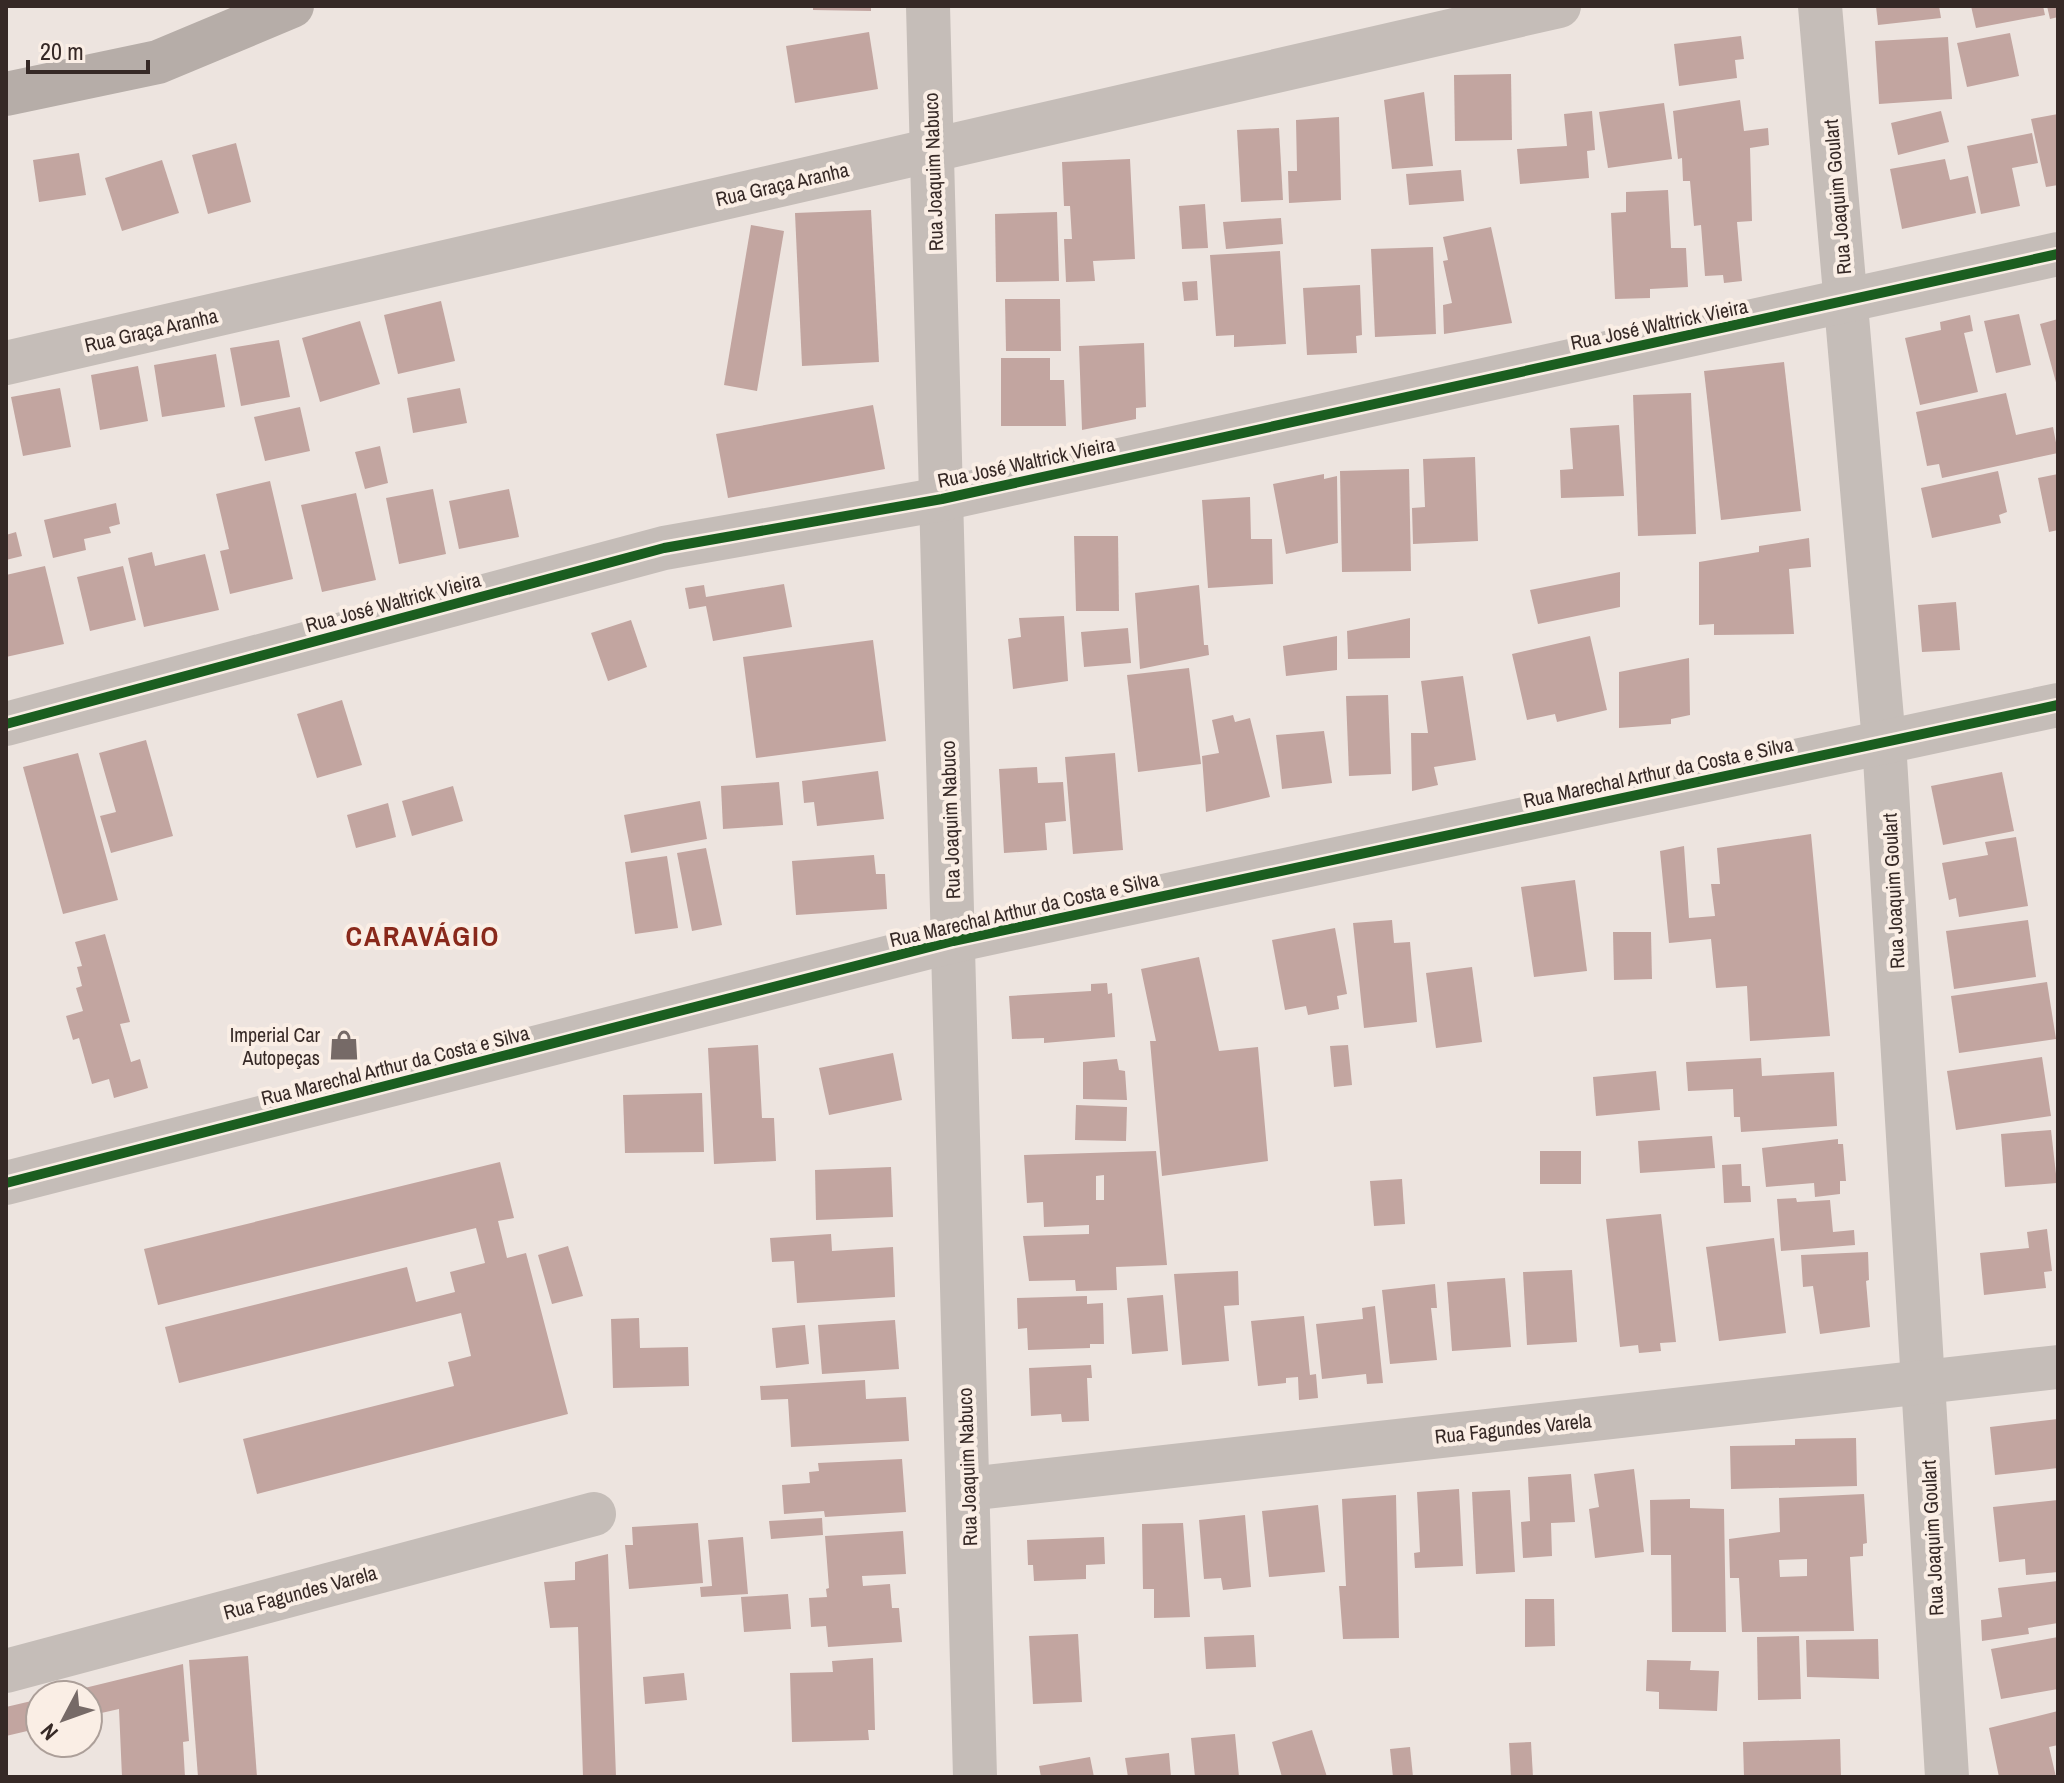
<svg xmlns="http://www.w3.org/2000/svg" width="2064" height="1783" viewBox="0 0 2064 1783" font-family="'Archivo Narrow',sans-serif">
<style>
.building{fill:#c2a5a0;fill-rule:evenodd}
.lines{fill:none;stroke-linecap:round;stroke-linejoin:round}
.street{stroke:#c5bdb8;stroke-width:44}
.secondary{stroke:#b6ada8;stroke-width:44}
.cycleway-casing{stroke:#faeee5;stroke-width:15}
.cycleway{stroke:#1b5e20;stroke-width:10}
.labels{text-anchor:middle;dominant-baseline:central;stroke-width:8;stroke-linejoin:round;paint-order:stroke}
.street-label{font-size:20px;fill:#362926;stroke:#faeee5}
.poi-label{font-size:20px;fill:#362926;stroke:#faeee5;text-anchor:end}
.district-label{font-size:28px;font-weight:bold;letter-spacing:2px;fill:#89291b;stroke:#faeee5}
</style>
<rect width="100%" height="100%" fill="#ede4df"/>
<g class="building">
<polygon points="813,6 871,6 871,11 813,10"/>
<polygon points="1876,6 1939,6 1941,18 1878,25"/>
<polygon points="1971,6 2043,6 2045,15 1976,28"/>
<polygon points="2047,6 2058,6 2058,17 2050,19"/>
<polygon points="869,32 878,89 795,103 786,46"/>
<polygon points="2010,33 2019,76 1967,87 1957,43"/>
<polygon points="1741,36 1744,59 1735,60 1737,78 1679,86 1674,44"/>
<polygon points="1948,37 1952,99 1879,104 1875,41"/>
<polygon points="1511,74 1512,140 1455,141 1454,75"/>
<polygon points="1424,92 1433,166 1392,169 1384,100"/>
<polygon points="1740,100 1744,131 1768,128 1769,145 1750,148 1752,221 1737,222 1742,281 1724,283 1723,275 1705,276 1701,225 1694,226 1690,181 1683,181 1682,158 1678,159 1673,111"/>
<polygon points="1664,103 1672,159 1608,168 1599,112"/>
<polygon points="1592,111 1595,150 1587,151 1589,178 1520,184 1517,149 1567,146 1564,114"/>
<polygon points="1941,111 1949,142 1898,155 1891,123"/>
<polygon points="2058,114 2058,185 2046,187 2031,119"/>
<polygon points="1339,117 1341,200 1289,203 1288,171 1297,171 1296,120"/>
<polygon points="1279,128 1283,200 1241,202 1237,130"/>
<polygon points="2032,133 2038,163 2012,168 2020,206 1981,214 1967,146"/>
<polygon points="236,143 251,202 208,214 192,155"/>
<polygon points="79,153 86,195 39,202 33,160"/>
<polygon points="1130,159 1135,259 1093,261 1095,281 1066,282 1064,239 1072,239 1070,206 1064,206 1062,162"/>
<polygon points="1945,159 1950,180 1968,176 1976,213 1902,229 1890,169"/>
<polygon points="162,160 179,213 122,231 105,178"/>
<polygon points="1461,170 1464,201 1409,205 1406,174"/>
<polygon points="1668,190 1671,248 1686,248 1688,287 1650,289 1650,298 1615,299 1611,213 1626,212 1626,192"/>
<polygon points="1205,204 1208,248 1182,249 1179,206"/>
<polygon points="871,210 879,362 802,366 795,213"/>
<polygon points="1057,212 1059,281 996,282 995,214"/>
<polygon points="1281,218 1283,244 1226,249 1223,222"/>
<polygon points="751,225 784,231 757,391 724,385"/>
<polygon points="1491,227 1512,323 1444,334 1443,305 1452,303 1443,261 1448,260 1443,237"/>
<polygon points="1433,247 1436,334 1375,337 1371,249"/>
<polygon points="1280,251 1286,344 1234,347 1234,335 1216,336 1210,255"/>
<polygon points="1197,281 1198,300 1184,301 1182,282"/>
<polygon points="1360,285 1362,335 1356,336 1357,353 1307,355 1303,288"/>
<polygon points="1005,299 1060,299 1061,351 1006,351"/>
<polygon points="441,301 455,361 398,374 384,315"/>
<polygon points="2019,314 2031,365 1996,373 1984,321"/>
<polygon points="1970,315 1973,331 1964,333 1978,392 1920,405 1905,338 1941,330 1940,322"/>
<polygon points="2058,319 2058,386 2057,386 2040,324"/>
<polygon points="360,321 380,384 320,402 302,338"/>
<polygon points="279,340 290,397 241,406 230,348"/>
<polygon points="1144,343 1146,407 1136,408 1136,419 1082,430 1079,346"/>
<polygon points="216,354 225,407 162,417 154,365"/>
<polygon points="1001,358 1050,358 1050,380 1064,380 1066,426 1001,426"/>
<polygon points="1784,362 1801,511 1721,520 1704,371"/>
<polygon points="138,366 148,421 100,430 91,375"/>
<polygon points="60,388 71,447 23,456 11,397"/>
<polygon points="460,388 467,423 413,433 407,398"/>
<polygon points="1691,393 1696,534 1638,536 1633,395"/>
<polygon points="2006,393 2016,435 2053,427 2058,453 1942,478 1939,464 1927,466 1916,412"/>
<polygon points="873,405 885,469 728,498 716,434"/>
<polygon points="300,407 310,451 265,461 254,417"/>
<polygon points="1619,425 1624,496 1561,498 1560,470 1573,469 1570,428"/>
<polygon points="380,446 388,483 365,489 355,452"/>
<polygon points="1475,457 1478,541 1413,544 1412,508 1425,507 1423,459"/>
<polygon points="1409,469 1411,571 1342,572 1340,471"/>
<polygon points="1998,471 2007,512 1999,515 2001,523 1932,538 1921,488"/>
<polygon points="1324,474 1324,479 1337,476 1338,543 1286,554 1273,484"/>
<polygon points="2058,474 2058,530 2049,532 2038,478"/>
<polygon points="270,481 293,579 230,594 220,551 229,549 216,494"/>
<polygon points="433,489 446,554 399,564 386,498"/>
<polygon points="509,489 519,537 459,549 449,501"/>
<polygon points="356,493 376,580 322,592 301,505"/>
<polygon points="1250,497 1251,539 1272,539 1273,584 1208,588 1202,500"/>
<polygon points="116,503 120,524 109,527 111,533 84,539 86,550 53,558 44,520"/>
<polygon points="16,532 22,556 6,560 6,535"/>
<polygon points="1074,536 1118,536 1119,611 1076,611"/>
<polygon points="1809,538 1811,567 1789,569 1794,634 1714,635 1714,624 1699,625 1699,562 1759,552 1759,546"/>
<polygon points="152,552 155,566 205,554 219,610 144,627 128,558"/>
<polygon points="45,566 64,644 6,657 6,575"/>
<polygon points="123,566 136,620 90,631 77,577"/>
<polygon points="1620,572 1620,607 1538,624 1530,590"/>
<polygon points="784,584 792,627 713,641 706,606 689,609 685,588 704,585 706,597"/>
<polygon points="1199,585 1204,645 1208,645 1209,655 1140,669 1135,593"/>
<polygon points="1956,602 1960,650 1922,652 1918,605"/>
<polygon points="1064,616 1068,681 1013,689 1008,639 1021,637 1019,618"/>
<polygon points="1410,618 1410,658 1348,659 1347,631"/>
<polygon points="631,620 647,667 608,681 591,633"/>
<polygon points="1128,628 1131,663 1084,667 1081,632"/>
<polygon points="1337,636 1337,670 1286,676 1283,646"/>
<polygon points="1590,636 1607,710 1557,722 1555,714 1527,720 1512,654"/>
<polygon points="873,640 886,741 756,758 743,657"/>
<polygon points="1689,658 1690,715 1671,719 1671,724 1619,728 1619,672"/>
<polygon points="1189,668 1201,764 1138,772 1127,675"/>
<polygon points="1463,676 1476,760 1434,767 1438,785 1412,791 1411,733 1428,733 1421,681"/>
<polygon points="1388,695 1391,774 1349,776 1346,696"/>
<polygon points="342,700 362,765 317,778 297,714"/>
<polygon points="1233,715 1235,722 1250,718 1270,797 1206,812 1202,756 1219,753 1212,720"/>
<polygon points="1324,731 1332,783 1282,789 1276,735"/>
<polygon points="146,740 173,836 111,853 100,816 116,812 99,753"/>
<polygon points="78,753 118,900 63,914 23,767"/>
<polygon points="1115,753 1123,850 1073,854 1065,757"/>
<polygon points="1037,767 1038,783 1063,782 1066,821 1045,823 1047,850 1004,853 999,769"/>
<polygon points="878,771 884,819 817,826 814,802 804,803 802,781"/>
<polygon points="2002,772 2014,831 1943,845 1931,786"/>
<polygon points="779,782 783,825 723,829 721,786"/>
<polygon points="453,786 463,821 412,836 402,801"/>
<polygon points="700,801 707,839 631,853 624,815"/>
<polygon points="388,803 396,837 356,848 347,815"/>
<polygon points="1811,834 1830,1036 1750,1041 1747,986 1716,988 1711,939 1669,943 1660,851 1684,846 1689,918 1715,916 1711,884 1720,884 1717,848"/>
<polygon points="2016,837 2028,906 1959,917 1956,898 1949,900 1942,863 1988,855 1985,842"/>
<polygon points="706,848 722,925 692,931 677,853"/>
<polygon points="874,855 876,874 885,874 887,909 796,915 792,861"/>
<polygon points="667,856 678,928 635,934 625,862"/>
<polygon points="1575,880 1587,971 1534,977 1521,887"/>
<polygon points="1392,920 1394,943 1410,942 1417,1022 1364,1028 1353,923"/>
<polygon points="2028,920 2036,977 1954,989 1946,931"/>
<polygon points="1335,928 1347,994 1337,996 1339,1009 1308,1015 1306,1006 1285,1010 1272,940"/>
<polygon points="1613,932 1651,932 1652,979 1614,980"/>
<polygon points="105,934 130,1022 120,1024 131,1062 140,1059 148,1088 114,1098 109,1079 92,1084 79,1038 73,1040 66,1016 83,1011 76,988 82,986 77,967 82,966 75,942"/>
<polygon points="1199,957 1219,1051 1258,1047 1268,1161 1162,1176 1150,1041 1156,1041 1141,969"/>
<polygon points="1472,967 1482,1042 1436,1048 1426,973"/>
<polygon points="2047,982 2056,1039 1959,1053 1951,996"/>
<polygon points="1107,983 1108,994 1112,993 1115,1037 1044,1043 1044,1038 1012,1039 1009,996 1091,991 1091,984"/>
<polygon points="758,1045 762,1118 774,1118 776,1161 714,1164 708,1048"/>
<polygon points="1348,1045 1352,1085 1334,1087 1330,1046"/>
<polygon points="893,1053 902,1100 829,1115 819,1068"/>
<polygon points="2042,1057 2051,1116 1956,1130 1947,1071"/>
<polygon points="1761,1058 1762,1076 1834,1072 1837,1126 1741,1132 1740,1117 1734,1117 1733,1089 1688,1091 1686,1062"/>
<polygon points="1117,1059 1119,1070 1125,1071 1127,1100 1083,1099 1083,1062"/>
<polygon points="1656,1071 1660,1110 1596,1116 1593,1077"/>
<polygon points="702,1093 704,1152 625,1153 623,1095"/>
<polygon points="1076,1105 1127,1107 1126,1141 1075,1140"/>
<polygon points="2051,1130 2057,1183 2005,1187 2001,1134"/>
<polygon points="1712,1136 1715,1168 1640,1173 1638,1141"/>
<polygon points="1838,1139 1838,1144 1843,1144 1846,1181 1840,1181 1840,1194 1815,1197 1814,1183 1766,1187 1762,1148"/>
<path d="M1156 1151 1167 1265 1116 1267 1117 1290 1076 1291 1075 1280 1029 1281 1023 1236 1089 1234V1225L1044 1227 1043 1202 1027 1203 1024 1155ZM1104 1175V1200H1096V1176Z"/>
<rect x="1540" y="1151" width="41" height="33"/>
<polygon points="500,1162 514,1218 498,1221 507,1258 526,1253 568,1414 257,1494 243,1439 454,1386 448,1362 471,1356 461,1313 179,1383 165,1327 407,1267 416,1302 455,1292 450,1272 485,1263 476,1228 158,1305 144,1249"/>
<polygon points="1741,1164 1742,1186 1750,1186 1751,1202 1724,1203 1722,1165"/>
<polygon points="891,1167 893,1217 816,1220 815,1170"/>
<polygon points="1402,1179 1405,1224 1374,1226 1370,1181"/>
<polygon points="1796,1198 1797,1202 1830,1200 1833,1232 1854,1230 1855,1245 1781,1251 1777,1199"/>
<polygon points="1661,1214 1676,1342 1660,1343 1661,1351 1639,1353 1638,1345 1620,1347 1606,1219"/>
<polygon points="2047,1229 2052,1271 2044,1272 2046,1288 1984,1295 1980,1253 2029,1248 2027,1232"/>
<polygon points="831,1234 832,1251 893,1247 895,1297 797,1303 794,1261 772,1262 770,1238"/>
<polygon points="1774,1238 1786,1333 1719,1341 1706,1247"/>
<polygon points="568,1246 583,1296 552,1304 538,1255"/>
<polygon points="1868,1252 1869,1280 1866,1281 1870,1327 1820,1334 1813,1286 1803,1287 1801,1255"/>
<polygon points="1572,1270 1577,1342 1527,1345 1523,1272"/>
<polygon points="1238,1271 1239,1305 1224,1306 1229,1361 1182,1365 1174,1274"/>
<polygon points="1505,1278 1511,1347 1452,1351 1447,1282"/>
<polygon points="1435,1284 1437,1308 1431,1308 1437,1360 1390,1364 1382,1290"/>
<polygon points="1163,1295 1168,1351 1132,1354 1127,1298"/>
<polygon points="1087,1296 1087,1304 1103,1303 1104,1344 1090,1344 1090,1348 1028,1350 1027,1328 1018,1329 1017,1298"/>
<polygon points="1375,1306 1383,1383 1367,1384 1366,1374 1322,1379 1316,1324 1363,1319 1362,1308"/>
<polygon points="1304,1316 1310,1375 1316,1374 1318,1398 1299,1400 1298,1377 1286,1378 1286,1383 1258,1386 1251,1321"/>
<polygon points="639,1318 640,1348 688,1347 689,1386 613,1388 611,1319"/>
<polygon points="895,1320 899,1369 822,1374 818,1325"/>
<polygon points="805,1325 809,1364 776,1368 772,1328"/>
<polygon points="1091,1365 1092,1378 1087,1378 1089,1421 1062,1422 1061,1414 1031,1416 1029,1368"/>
<polygon points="865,1380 866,1399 906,1397 909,1441 791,1447 788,1399 761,1400 760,1386"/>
<polygon points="2058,1419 2058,1468 1995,1475 1990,1427"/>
<polygon points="1856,1438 1857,1486 1731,1489 1730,1446 1795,1445 1795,1439"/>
<polygon points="902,1459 906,1512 825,1517 824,1511 784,1514 782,1485 810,1483 809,1472 819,1471 818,1463"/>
<polygon points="1634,1469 1644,1552 1595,1558 1589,1509 1599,1507 1594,1474"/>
<polygon points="1571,1474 1575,1522 1551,1523 1552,1556 1523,1558 1521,1522 1530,1521 1528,1477"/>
<polygon points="1459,1489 1463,1566 1415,1568 1414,1553 1420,1552 1417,1492"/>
<polygon points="1510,1490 1515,1572 1476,1574 1472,1492"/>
<path d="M1864 1494 1867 1543 1863 1544V1556L1850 1557 1854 1631 1742 1632 1739 1578H1730L1729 1539 1780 1532 1779 1498ZM1807 1559V1576L1780 1577 1779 1560Z"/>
<polygon points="1396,1495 1399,1638 1343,1639 1339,1586 1346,1586 1342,1499"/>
<polygon points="1690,1499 1690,1508 1724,1509 1726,1632 1672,1632 1671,1555 1651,1555 1650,1500"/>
<polygon points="2058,1500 2058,1572 2026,1575 2025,1559 1999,1562 1993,1507"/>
<polygon points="1318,1505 1325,1572 1269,1577 1262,1511"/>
<polygon points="1245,1515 1251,1587 1223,1590 1221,1578 1204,1579 1199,1520"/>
<polygon points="822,1518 823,1535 771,1539 769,1521"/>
<polygon points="698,1523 703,1583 629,1589 625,1545 633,1545 632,1527"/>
<polygon points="1183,1523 1190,1617 1154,1618 1154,1589 1143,1589 1142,1524"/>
<polygon points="903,1531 906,1574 862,1576 863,1586 890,1584 892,1608 899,1608 902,1642 828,1647 826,1626 811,1627 809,1598 827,1597 826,1589 829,1588 825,1536"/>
<polygon points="743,1537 748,1594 701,1597 700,1587 712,1586 708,1540"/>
<polygon points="1104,1537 1105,1564 1086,1565 1086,1579 1034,1581 1033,1565 1028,1565 1027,1540"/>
<polygon points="608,1554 616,1777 583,1777 578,1627 550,1628 544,1582 575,1580 575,1562"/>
<polygon points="2058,1581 2058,1623 2028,1628 2029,1634 1982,1641 1981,1620 2002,1617 1998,1588"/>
<polygon points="788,1594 791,1629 744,1632 741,1597"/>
<polygon points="1525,1599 1554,1599 1555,1646 1525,1647"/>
<polygon points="1078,1634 1082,1702 1033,1704 1029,1636"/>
<polygon points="1254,1635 1256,1667 1206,1669 1204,1637"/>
<polygon points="1799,1636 1801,1699 1758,1700 1757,1637"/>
<polygon points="2058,1637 2058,1689 2001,1699 1991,1649"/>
<polygon points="1878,1639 1879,1679 1807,1677 1806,1640"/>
<polygon points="248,1656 257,1777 198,1777 189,1660"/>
<polygon points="873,1658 875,1730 868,1730 869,1740 792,1742 790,1673 833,1672 832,1661"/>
<polygon points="1647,1660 1691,1661 1690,1670 1719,1671 1717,1711 1659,1709 1659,1692 1646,1691"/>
<polygon points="183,1664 189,1741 183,1742 185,1777 122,1777 119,1709 88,1716 88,1695 60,1694"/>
<polygon points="684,1673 687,1700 645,1704 643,1677"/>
<polygon points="40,1699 40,1728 6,1736 6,1707"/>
<polygon points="2058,1711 2058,1745 2049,1747 2056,1777 1999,1777 1989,1728"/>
<polygon points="1312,1730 1327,1777 1282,1777 1272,1742"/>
<polygon points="1235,1734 1239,1777 1195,1777 1191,1738"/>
<polygon points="1840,1739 1841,1777 1744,1777 1743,1742"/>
<polygon points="1531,1742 1533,1777 1511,1777 1509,1743"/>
<polygon points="1410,1747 1413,1777 1393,1777 1390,1749"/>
<polygon points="1169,1753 1171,1777 1128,1777 1125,1758"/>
<polygon points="1090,1757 1094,1777 1041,1777 1039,1766"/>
</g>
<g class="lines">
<g class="street">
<polyline points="928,6 975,1777"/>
<polyline points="1820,6 1884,742 1947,1777"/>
<polyline points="6,363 1559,6"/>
<polyline points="6,724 664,548 942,499 2058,254"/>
<polyline points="6,1183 953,941 2058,705"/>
<polyline points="968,1489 2058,1367"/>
<polyline points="6,1671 594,1514"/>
</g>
<polyline class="secondary" points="6,94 158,62 292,6"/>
<g class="cycleway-casing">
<g id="cycleway">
<polyline points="6,724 664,548 942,499 2058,254"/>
<polyline points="6,1183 953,941 2058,705"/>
</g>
</g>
<use href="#cycleway" class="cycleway"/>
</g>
<defs>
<g id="shop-bare" transform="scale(2.4)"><path d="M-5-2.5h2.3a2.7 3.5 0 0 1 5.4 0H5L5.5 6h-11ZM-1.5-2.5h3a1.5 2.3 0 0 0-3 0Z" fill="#766a67" stroke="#faeee5" stroke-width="2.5" paint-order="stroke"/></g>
</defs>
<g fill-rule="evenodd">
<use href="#shop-bare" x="344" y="1045"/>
</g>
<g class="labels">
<g class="street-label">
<text transform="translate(933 172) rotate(-92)">Rua Joaquim Nabuco</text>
<text transform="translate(782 184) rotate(-13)">Rua Graça Aranha</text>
<text transform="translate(1837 197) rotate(-95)">Rua Joaquim Goulart</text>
<text transform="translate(1659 324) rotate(-12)">Rua José Waltrick Vieira</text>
<text transform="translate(151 330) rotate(-13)">Rua Graça Aranha</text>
<text transform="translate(1026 462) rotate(-12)">Rua José Waltrick Vieira</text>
<text transform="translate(393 602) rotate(-15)">Rua José Waltrick Vieira</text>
<text transform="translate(1658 772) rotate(-12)">Rua Marechal Arthur da Costa e Silva</text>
<text transform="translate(950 820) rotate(-92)">Rua Joaquim Nabuco</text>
<text transform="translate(1893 891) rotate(-93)">Rua Joaquim Goulart</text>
<text transform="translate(1024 909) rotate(-13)">Rua Marechal Arthur da Costa e Silva</text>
<text transform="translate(395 1065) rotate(-14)">Rua Marechal Arthur da Costa e Silva</text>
<text transform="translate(1513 1428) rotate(-6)">Rua Fagundes Varela</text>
<text transform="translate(967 1467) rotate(-92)">Rua Joaquim Nabuco</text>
<text transform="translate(1932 1538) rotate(-93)">Rua Joaquim Goulart</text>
<text transform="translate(300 1592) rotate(-15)">Rua Fagundes Varela</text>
</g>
<g class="poi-label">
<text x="320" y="1034">Imperial Car<tspan x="320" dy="23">Autopeças</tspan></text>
</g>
<g class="district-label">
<text x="423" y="936">CARAVÁGIO</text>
</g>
</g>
<rect width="2064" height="1783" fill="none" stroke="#362926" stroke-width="16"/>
<g transform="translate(64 1719) rotate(229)"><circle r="38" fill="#faeee5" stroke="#ac9f99" stroke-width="2"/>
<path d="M0-6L14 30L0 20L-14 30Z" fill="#766a67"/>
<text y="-12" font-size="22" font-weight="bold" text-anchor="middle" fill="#362926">N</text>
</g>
<path d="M28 60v12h120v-12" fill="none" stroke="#362926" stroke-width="4"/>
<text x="40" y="60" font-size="24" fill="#362926" stroke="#faeee5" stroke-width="6" paint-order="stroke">20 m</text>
</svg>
